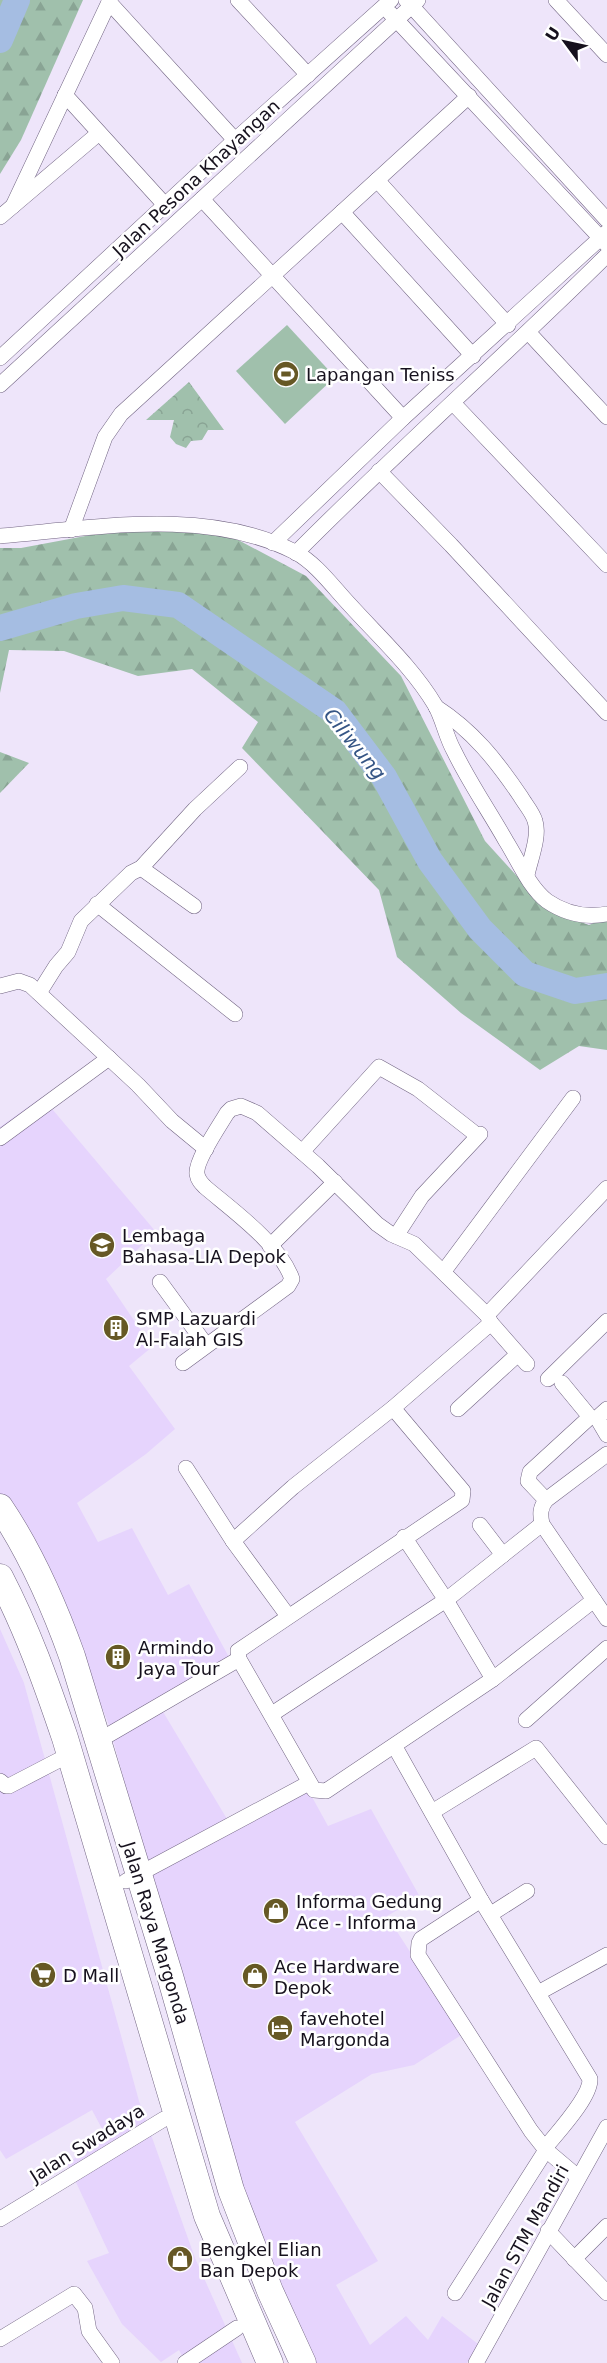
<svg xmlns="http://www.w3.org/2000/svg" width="607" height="2363" viewBox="0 0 607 2363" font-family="'DejaVu Sans',sans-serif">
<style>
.built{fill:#e6d4fd}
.grass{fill:#a0c0ac}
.forest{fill:url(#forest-firs)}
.park{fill:url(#park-crowns)}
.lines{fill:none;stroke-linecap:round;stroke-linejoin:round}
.river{stroke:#a5bde2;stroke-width:26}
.minor-casing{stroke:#726583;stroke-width:16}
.trunk-casing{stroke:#726583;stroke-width:27}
.minor{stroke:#fff;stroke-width:15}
.trunk{stroke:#fff;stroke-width:26}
.labels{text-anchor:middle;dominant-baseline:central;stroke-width:5;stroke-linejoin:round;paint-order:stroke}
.street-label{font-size:18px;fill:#16111d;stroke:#fff}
.poi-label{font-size:18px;fill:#16111d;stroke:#fff;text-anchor:start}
.water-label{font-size:20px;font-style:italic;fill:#355585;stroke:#fff}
</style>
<defs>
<pattern id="forest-firs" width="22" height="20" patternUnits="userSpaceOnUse" patternTransform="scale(1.5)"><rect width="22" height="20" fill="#a0c0ac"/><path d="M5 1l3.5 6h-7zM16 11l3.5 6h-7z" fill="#89a494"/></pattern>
<pattern id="park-crowns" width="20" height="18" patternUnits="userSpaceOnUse" patternTransform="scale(1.5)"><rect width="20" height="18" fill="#a0c0ac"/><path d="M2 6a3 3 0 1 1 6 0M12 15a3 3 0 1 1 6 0" fill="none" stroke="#89a494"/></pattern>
</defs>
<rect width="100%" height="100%" fill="#eee5fa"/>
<g class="built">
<polygon points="42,1097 156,1232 106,1279 152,1347 129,1366 175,1429 146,1454 77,1503 98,1542 132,1528 168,1595 189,1584 230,1659 156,1700 230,1824 306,1786 328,1826 371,1809 420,1897 387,1916 463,2034 414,2065 372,2074 295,2122 378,2261 336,2285 370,2345 406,2316 428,2340 442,2316 478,2344 467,2363 313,2363 257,2237 180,1985 109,1725 67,1620 0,1502 0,1127"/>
<polygon points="0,1629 24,1683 139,2101 195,2258 242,2363 186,2363 179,2350 161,2362 122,2324 87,2261 109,2253 67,2163 107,2138 92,2110 6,2159 0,2150"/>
</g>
<polygon class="grass" points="287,325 335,377 285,424 236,371"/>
<g class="forest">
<polygon points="0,0 83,0 21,140 0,174"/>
<polygon points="155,523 227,534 306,576 401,676 485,841 548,910 589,925 607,917 607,1050 579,1046 540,1070 461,1013 397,957 379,890 242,748 258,722 192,669 138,676 64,651 9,650 0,693 0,548 21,548"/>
<polygon points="0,752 29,763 0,793"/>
</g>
<polygon class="park" points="189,382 224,430 208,430 202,440 191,441 186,448 176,444 170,437 174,420 146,420"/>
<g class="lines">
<g class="river">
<polyline points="0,40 17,0"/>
<polyline points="0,628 76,606 123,598 178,605 335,712 384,777 430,861 480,929 525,974 575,991 607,986"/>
</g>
<g class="minor-casing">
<g id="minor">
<polyline points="238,0 308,75"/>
<polyline points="406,0 607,220"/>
<polyline points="556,0 607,55"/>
<polyline points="109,2 235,140"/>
<polyline points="390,13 607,245"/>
<polyline points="65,95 165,205"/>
<polyline points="377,180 508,325"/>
<polyline points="202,199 403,418"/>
<polyline points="13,206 110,0"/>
<polyline points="342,212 473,356"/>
<polyline points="0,217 99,133"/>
<polyline points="529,333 607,417"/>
<polyline points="0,358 235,140 391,0"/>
<polyline points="0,385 418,0"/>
<polyline points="453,403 607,565"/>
<polyline points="379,471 451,545 607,713"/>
<polyline points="71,530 105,437 121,414 469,96"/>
<path d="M0 536C94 528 207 507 295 552 317 564 333 587 350 605 379 637 413 668 435 705 443 719 446 737 454 751 469 782 489 811 506 841 518 860 529 887 547 901 566 914 585 918 607 914"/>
<polyline points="273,543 403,418 607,232"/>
<path d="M296 553C397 451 505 356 607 255"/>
<path d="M436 707C473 731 496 760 521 797 525 804 533 813 535 821 540 836 530 860 527 875"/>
<polyline points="141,868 194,906"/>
<polyline points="97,904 235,1014"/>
<polyline points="0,986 19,981 30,985 138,1085 172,1121 206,1149"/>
<polyline points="39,993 56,966 68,952 81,921 131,873 141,868 195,809 240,767"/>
<polyline points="0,1138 109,1058"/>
<polyline points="302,1152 379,1067 418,1089 473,1132"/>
<polyline points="396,1236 422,1196 480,1134"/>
<polyline points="270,1246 335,1182"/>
<polyline points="444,1271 573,1098"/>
<polyline points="160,1282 206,1345"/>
<polyline points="487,1315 607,1188"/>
<path d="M491 1323 393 1408 463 1491 462 1500 238 1651 239 1659 314 1790 326 1791 493 1679 594 1600 542 1524C540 1514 540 1508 546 1500L607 1454"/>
<path d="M183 1363 288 1286 292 1279C280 1244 232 1210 205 1187 201 1183 198 1180 197 1174 195 1161 220 1125 227 1113L231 1109 241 1106 257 1113 318 1166 377 1224 391 1234 414 1244 487 1315 491 1323 527 1364"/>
<polyline points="548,1379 607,1321"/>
<polyline points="458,1409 517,1355"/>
<polyline points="607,1409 597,1418 607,1435"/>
<polyline points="186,1468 233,1541 288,1616"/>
<polyline points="546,1500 528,1481 530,1472 590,1417 562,1383"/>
<polyline points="480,1525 503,1555"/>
<polyline points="404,1537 446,1600 493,1679"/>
<polyline points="233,1541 293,1487 393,1408"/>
<polyline points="594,1600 607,1619"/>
<polyline points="272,1714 446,1600 542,1524"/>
<polyline points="526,1720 607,1648"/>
<polyline points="98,1741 239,1659"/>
<path d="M395 1747 481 1900 590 2079C591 2097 557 2133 545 2148"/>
<polyline points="0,1781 6,1786 9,1786 59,1760"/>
<polyline points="432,1812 536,1748 607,1837"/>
<polyline points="126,1881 309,1783"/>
<polyline points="481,1900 421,1939 419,1943 418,1955 531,2131 546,2150 578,2177"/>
<polyline points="491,1914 527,1891"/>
<polyline points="538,1993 607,1955"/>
<polyline points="0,2219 164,2119"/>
<polyline points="548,2231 607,2293"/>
<polyline points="574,2259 607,2226"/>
<polyline points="455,2293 546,2150"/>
<polyline points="0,2339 74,2294 85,2308 89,2331 112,2363"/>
<polyline points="185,2363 237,2328"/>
<polyline points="476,2363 607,2127"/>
</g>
</g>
<g class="trunk-casing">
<g id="trunk">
<path d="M0 1507C31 1553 53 1603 72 1656L170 1976 231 2190 270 2291 303 2363"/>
<path d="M0 1577C27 1629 46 1682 65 1738L207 2216 270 2363"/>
</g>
</g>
<use href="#minor" class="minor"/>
<use href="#trunk" class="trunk"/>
</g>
<defs>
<g id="stadium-disc" transform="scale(1.35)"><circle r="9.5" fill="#665825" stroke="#fff"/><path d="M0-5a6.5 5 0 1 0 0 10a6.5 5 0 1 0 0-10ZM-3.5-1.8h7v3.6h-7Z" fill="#fff"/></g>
<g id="school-disc" transform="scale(1.35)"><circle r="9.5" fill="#665825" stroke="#fff"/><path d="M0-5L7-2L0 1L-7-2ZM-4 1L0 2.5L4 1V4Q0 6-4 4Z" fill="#fff"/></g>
<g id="building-disc" transform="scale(1.35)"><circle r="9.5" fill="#665825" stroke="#fff"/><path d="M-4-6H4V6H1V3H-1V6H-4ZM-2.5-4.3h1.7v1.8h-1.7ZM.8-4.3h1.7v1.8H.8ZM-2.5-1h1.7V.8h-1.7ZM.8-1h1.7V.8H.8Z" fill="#fff"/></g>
<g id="shop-disc" transform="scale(1.35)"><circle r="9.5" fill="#665825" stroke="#fff"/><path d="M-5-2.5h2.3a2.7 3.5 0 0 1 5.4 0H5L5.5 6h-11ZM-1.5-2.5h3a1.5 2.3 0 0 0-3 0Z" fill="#fff"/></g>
<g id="supermarket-disc" transform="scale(1.35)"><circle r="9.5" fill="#665825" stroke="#fff"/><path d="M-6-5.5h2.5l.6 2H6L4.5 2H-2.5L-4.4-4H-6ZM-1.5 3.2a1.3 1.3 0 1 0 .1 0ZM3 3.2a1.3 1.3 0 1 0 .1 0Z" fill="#fff"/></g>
<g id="hotel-disc" transform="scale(1.35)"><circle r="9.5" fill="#665825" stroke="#fff"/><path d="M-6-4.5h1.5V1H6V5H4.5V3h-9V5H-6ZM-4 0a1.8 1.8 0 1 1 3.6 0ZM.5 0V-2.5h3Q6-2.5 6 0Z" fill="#fff"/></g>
</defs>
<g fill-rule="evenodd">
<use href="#stadium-disc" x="286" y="374"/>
<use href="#school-disc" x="102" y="1245"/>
<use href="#building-disc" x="116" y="1328"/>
<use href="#building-disc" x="118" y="1657"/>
<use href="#shop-disc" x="276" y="1911"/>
<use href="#supermarket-disc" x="43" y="1975"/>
<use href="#shop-disc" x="255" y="1976"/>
<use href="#hotel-disc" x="280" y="2028"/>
<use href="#shop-disc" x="180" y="2259"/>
</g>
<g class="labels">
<g class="street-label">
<text transform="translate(196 178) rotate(-43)">Jalan Pesona Khayangan</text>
<text transform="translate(156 1933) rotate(73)">Jalan Raya Margonda</text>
<text transform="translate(87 2143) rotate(-32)">Jalan Swadaya</text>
<text transform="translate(525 2236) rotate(-61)">Jalan STM Mandiri</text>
</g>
<g class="poi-label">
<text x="306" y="374">Lapangan Teniss</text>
<text x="122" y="1235">Lembaga<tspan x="122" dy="21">Bahasa-LIA Depok</tspan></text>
<text x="136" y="1318">SMP Lazuardi<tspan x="136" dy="21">Al-Falah GIS</tspan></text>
<text x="138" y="1647">Armindo<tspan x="138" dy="21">Jaya Tour</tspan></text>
<text x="296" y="1901">Informa Gedung<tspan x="296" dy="21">Ace - Informa</tspan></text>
<text x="274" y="1966">Ace Hardware<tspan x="274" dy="21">Depok</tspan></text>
<text x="63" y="1975">D Mall</text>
<text x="300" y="2018">favehotel<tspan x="300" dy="21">Margonda</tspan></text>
<text x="200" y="2249">Bengkel Elian<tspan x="200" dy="21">Ban Depok</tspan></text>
</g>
<g class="water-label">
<text transform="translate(355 744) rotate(51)">Ciliwung</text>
</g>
</g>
<g transform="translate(565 42) rotate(303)" stroke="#ffffff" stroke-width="4.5" paint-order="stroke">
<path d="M0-4.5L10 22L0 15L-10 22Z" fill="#16111d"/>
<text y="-9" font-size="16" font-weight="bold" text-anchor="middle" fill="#16111d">U</text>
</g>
</svg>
